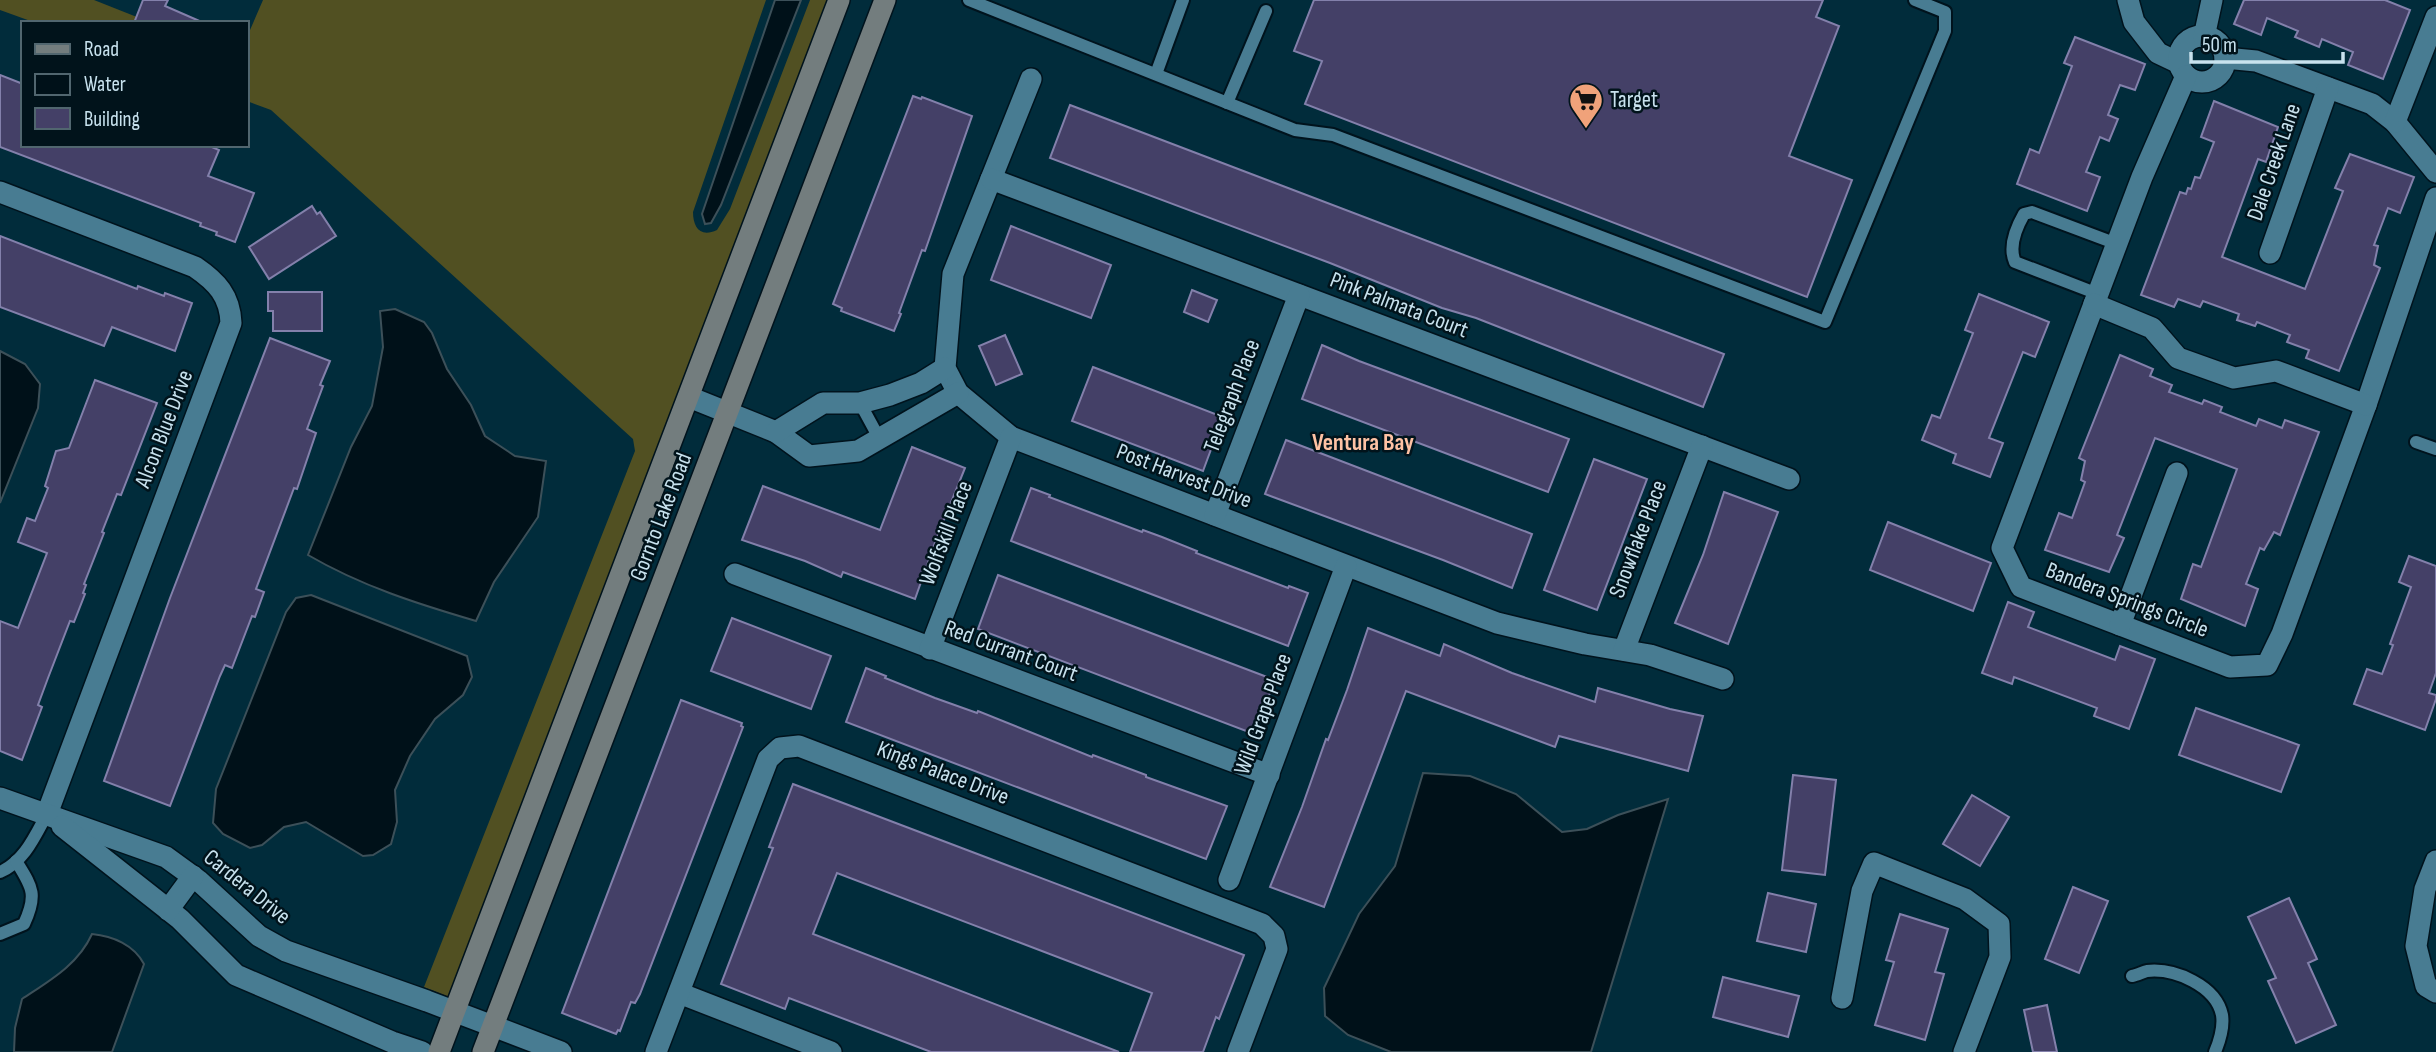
<svg xmlns="http://www.w3.org/2000/svg" width="2436" height="1052" viewBox="0 0 2436 1052" font-family="'Sofia Sans Condensed',sans-serif">
<style>
.forest{fill:#515022}
.water{fill:#001119;stroke:#3c5059;stroke-width:2}
.building{fill:#444067;stroke:#8380ab;stroke-width:2}
.lines{fill:none;stroke-linecap:round;stroke-linejoin:round}
.lane-casing{stroke:#00131d;stroke-width:16}
.street-casing{stroke:#00131d;stroke-width:24}
.secondary-casing{stroke:#00131d;stroke-width:24}
.lane{stroke:#487c92;stroke-width:12}
.street{stroke:#487c92;stroke-width:21}
.secondary{stroke:#737d7e;stroke-width:21}
.labels{text-anchor:middle;dominant-baseline:central;stroke-width:5;stroke-linejoin:round;paint-order:stroke}
.poi-label{font-size:23px;fill:#c8e2ee;stroke:#01131b;text-anchor:start}
.street-label{font-size:23px;fill:#c8e2ee;stroke:#01131b}
.neighbourhood-label{font-size:24px;font-weight:bold;fill:#fec2a4;stroke:#01131b}
</style>
<rect width="100%" height="100%" fill="#012c3b"/>
<g class="forest">
<polygon points="0,0 94,0 152,23 36,23 0,10"/>
<path d="M263 0H766L693 212C693 227 700 238 717 230L730 209 810 0H828L449 997 424 987 635 451 633 439 271 110 247 101V37Z"/>
</g>
<g class="water">
<polygon points="775,0 801,0 721,205 711,223 705,224 702,214"/>
<path d="M395 309 424 322 432 333 447 369 471 405 485 436 515 456 546 461 538 517 494 582 476 621C418 604 361 586 308 555L351 447 372 406 383 347 380 311Z"/>
<polygon points="0,351 25,364 40,384 38,408 0,503"/>
<polygon points="311,595 467,656 472,677 463,695 435,719 410,756 395,790 397,822 391,844 373,855 363,856 306,822 284,827 262,845 250,848 223,834 213,823 216,789 286,612 296,598"/>
<polygon points="1423,773 1470,776 1516,794 1562,832 1587,829 1618,815 1668,799 1591,1052 1391,1052 1348,1035 1325,1016 1324,988 1359,914 1395,866"/>
<path d="M92 934C113 936 134 945 144 964L112 1052H14L15 1028 22 999C49 981 78 965 92 934Z"/>
</g>
<g class="building">
<polygon points="143,0 168,0 165,6 204,23 134,23"/>
<polygon points="1314,0 1823,0 1816,17 1839,26 1789,156 1852,180 1807,297 1305,104 1322,61 1294,51"/>
<polygon points="2244,0 2385,0 2410,10 2383,79 2348,65 2353,52 2322,39 2319,47 2295,37 2298,31 2267,18 2261,35 2234,24"/>
<polygon points="2075,37 2145,64 2135,90 2120,85 2108,115 2118,119 2109,141 2100,137 2086,172 2100,177 2087,211 2017,184 2030,149 2039,153 2072,66 2064,63"/>
<polygon points="0,75 23,84 23,145 207,145 219,150 208,176 254,193 235,242 216,235 217,232 200,226 201,223 0,147"/>
<polygon points="913,96 921,99 922,97 972,116 925,251 922,250 899,313 901,314 894,331 841,311 842,308 833,304"/>
<polygon points="2214,101 2278,127 2266,162 2258,159 2222,257 2305,289 2343,191 2335,188 2350,154 2414,177 2400,213 2388,208 2374,245 2378,246 2374,265 2380,268 2339,371 2306,358 2309,350 2287,342 2290,335 2257,322 2255,326 2237,320 2239,314 2203,301 2200,307 2178,299 2174,307 2141,295 2180,192 2186,194 2188,188 2191,189 2195,177 2200,178 2214,142 2201,137"/>
<polygon points="1070,105 1724,354 1703,407 1476,318 1442,308 1330,263 1050,158"/>
<polygon points="312,206 317,214 320,212 336,236 269,279 249,247"/>
<polygon points="1011,226 1111,265 1091,318 991,280"/>
<polygon points="0,236 137,289 138,286 164,296 165,293 192,303 175,351 112,327 104,346 0,307"/>
<polygon points="1192,290 1217,300 1208,322 1184,312"/>
<polygon points="268,292 322,292 322,331 273,331 273,311 268,311"/>
<polygon points="1979,294 2049,322 2035,357 2023,352 1989,438 2003,443 1990,477 1953,463 1956,454 1922,440 1932,415 1940,418 1973,333 1965,330"/>
<polygon points="1005,335 1022,374 996,385 979,346"/>
<polygon points="270,338 330,361 320,385 323,386 307,429 316,433 297,489 294,488 256,589 264,592 255,617 252,616 232,668 225,665 220,676 170,806 104,781 170,598"/>
<polygon points="1322,345 1359,361 1569,439 1548,492 1302,399"/>
<polygon points="2120,355 2153,369 2150,376 2172,385 2169,392 2202,404 2204,400 2222,407 2220,412 2256,426 2259,419 2282,428 2285,420 2319,432 2280,535 2274,532 2264,550 2260,548 2246,584 2258,589 2245,626 2181,599 2193,564 2201,567 2237,469 2155,438 2117,535 2124,538 2109,572 2045,550 2059,513 2072,518 2085,482 2081,480 2085,461 2079,458"/>
<polygon points="1093,367 1223,417 1203,471 1072,421"/>
<polygon points="95,380 157,403 121,495 117,494 102,532 104,533 84,584 86,585 83,593 85,594 74,622 70,621 48,678 38,705 42,707 22,760 0,751 0,621 18,628 47,553 18,542 27,518 35,521 48,488 45,486 56,451 69,448"/>
<polygon points="1286,440 1532,534 1512,588 1443,560 1265,494"/>
<polygon points="912,447 965,468 937,537 915,599 843,572 841,577 805,561 742,540 763,486 880,530"/>
<polygon points="1594,459 1647,479 1597,610 1544,590"/>
<polygon points="1031,488 1050,495 1049,497 1142,532 1143,530 1162,537 1197,551 1196,553 1288,588 1289,586 1308,593 1288,646 1011,541"/>
<polygon points="1724,492 1778,512 1728,644 1675,623 1703,555"/>
<polygon points="1888,522 1991,563 1973,611 1870,570"/>
<polygon points="2409,556 2436,566 2436,673 2429,693 2436,695 2436,699 2425,730 2354,704 2367,669 2382,674 2393,645 2390,644 2411,587 2399,582"/>
<polygon points="998,575 1275,680 1254,734 978,629"/>
<polygon points="2008,602 2034,612 2028,627 2115,660 2120,646 2155,659 2129,729 2094,716 2097,708 2014,677 2012,684 1982,673"/>
<polygon points="732,618 831,656 811,709 711,671"/>
<polygon points="1368,628 1440,656 1444,644 1512,673 1595,702 1598,688 1670,709 1703,716 1688,771 1559,736 1555,747 1406,691 1324,907 1270,887 1302,807 1326,739 1328,740 1347,690"/>
<polygon points="866,668 886,676 885,678 935,698 977,713 978,711 1092,757 1093,755 1146,775 1146,777 1227,806 1206,859 846,722"/>
<polygon points="681,700 742,723 741,726 743,727 640,994 635,1003 631,1002 620,1031 618,1030 616,1034 562,1013"/>
<polygon points="2196,708 2299,745 2281,792 2179,755"/>
<polygon points="1793,775 1836,780 1825,875 1782,870"/>
<polygon points="793,784 1244,955 1219,1019 1216,1017 1203,1052 1130,1052 1152,993 837,873 813,934 1119,1052 931,1052 789,998 785,1009 721,984 773,848 769,847"/>
<polygon points="1972,795 2009,817 1980,866 1943,844"/>
<polygon points="2073,887 2108,901 2079,973 2045,959"/>
<polygon points="1768,893 1816,904 1806,952 1757,941"/>
<polygon points="2289,898 2317,959 2308,963 2336,1025 2296,1043 2268,981 2276,978 2248,917"/>
<polygon points="1900,914 1948,929 1935,972 1944,974 1925,1040 1875,1025 1894,962 1886,960"/>
<polygon points="1723,977 1799,996 1788,1037 1713,1017"/>
<polygon points="2047,1005 2057,1052 2033,1052 2024,1010"/>
</g>
<g class="lines">
<g class="lane-casing">
<g id="lane">
<polyline points="969,0 1295,130 1333,135 1825,322 1945,31 1945,12 1915,0"/>
<polyline points="1156,74 1183,0"/>
<polyline points="1227,103 1266,11"/>
<path d="M2098 294 2015 262C2008 246 2016 228 2024 214L2032 212 2117 244"/>
<polyline points="860,403 879,438"/>
<polyline points="2416,442 2436,449"/>
<path d="M0 872C24 862 35 836 47 814"/>
<path d="M0 934 24 924C38 894 32 887 16 861"/>
<path d="M2132 976C2137 975 2143 972 2147 971 2175 968 2216 986 2222 1015 2224 1028 2220 1040 2215 1052"/>
</g>
</g>
<g class="street-casing">
<g id="street">
<polyline points="2128,0 2134,22 2158,53 2179,63"/>
<circle cx="2202" cy="59" r="23"/>
<polyline points="2204,37 2212,0"/>
<polyline points="2225,58 2256,61 2372,104 2395,122 2436,172"/>
<polyline points="2186,76 2142,177 2002,548 2021,587 2230,667 2267,665 2282,634 2366,405 2436,198"/>
<polyline points="1031,79 953,274 945,368 958,393 1011,437 1497,623 1585,644 1650,655 1723,679"/>
<polyline points="2395,122 2436,17"/>
<polyline points="991,179 1789,479"/>
<path d="M0 192 195 267C217 282 230 296 231 323L47 814"/>
<polyline points="2270,253 2328,88"/>
<polyline points="2094,304 2152,328 2178,358 2234,378 2276,371 2366,405"/>
<polyline points="689,397 776,432 809,456 858,451 958,393"/>
<polyline points="776,432 823,403 860,403 890,395 921,383 945,368"/>
<polyline points="1215,515 1299,295"/>
<polyline points="735,574 1269,775"/>
<polyline points="2120,625 2177,473"/>
<polyline points="930,649 1011,437"/>
<polyline points="1624,650 1702,446"/>
<polyline points="0,798 166,857 199,881 259,936 286,951 427,1001 561,1052"/>
<polyline points="62,826 180,919 236,975 392,1042 422,1052"/>
<polyline points="2436,861 2425,889 2416,946 2426,986 2436,992"/>
<polyline points="1229,880 1346,566"/>
<polyline points="168,910 193,876"/>
<polyline points="679,993 831,1052"/>
<polyline points="1842,998 1862,891 1874,863 1965,899 1999,924 2000,957 1964,1052"/>
<polyline points="656,1052 768,759 780,748 799,746 1262,924 1274,936 1277,949 1238,1052"/>
</g>
</g>
<g class="secondary-casing">
<g id="secondary">
<polyline points="439,1052 839,0"/>
<polyline points="483,1052 885,0"/>
</g>
</g>
<use href="#lane" class="lane"/>
<use href="#street" class="street"/>
<use href="#secondary" class="secondary"/>
</g>
<defs>
<g id="supermarket-pin" transform="scale(1.75)"><path d="M0 17L-7.5 6A9.5 9.5 0 1 1 7.5 6Z" fill="#f0a27a" stroke="#01131b"/><path d="M-6-5.5h2.5l.6 2H6L4.5 2H-2.5L-4.4-4H-6ZM-1.5 3.2a1.3 1.3 0 1 0 .1 0ZM3 3.2a1.3 1.3 0 1 0 .1 0Z" fill="#111"/></g>
</defs>
<g fill-rule="evenodd">
<use href="#supermarket-pin" x="1586" y="100"/>
</g>
<g class="labels">
<g class="poi-label">
<text x="1610" y="100">Target</text>
</g>
<g class="street-label">
<text transform="translate(2274 162) rotate(-71)">Dale Creek Lane</text>
<text transform="translate(1399 305) rotate(21)">Pink Palmata Court</text>
<text transform="translate(1232 396) rotate(-69)">Telegraph Place</text>
<text transform="translate(164 429) rotate(-69)">Alcon Blue Drive</text>
<text transform="translate(1184 476) rotate(21)">Post Harvest Drive</text>
<text transform="translate(661 517) rotate(-69)">Gornto Lake Road</text>
<text transform="translate(946 533) rotate(-69)">Wolfskill Place</text>
<text transform="translate(1638 539) rotate(-69)">Snowflake Place</text>
<text transform="translate(2127 600) rotate(21)">Bandera Springs Circle</text>
<text transform="translate(1011 651) rotate(20)">Red Currant Court</text>
<text transform="translate(1263 714) rotate(-70)">Wild Grape Place</text>
<text transform="translate(943 773) rotate(21)">Kings Palace Drive</text>
<text transform="translate(247 887) rotate(39)">Cardera Drive</text>
</g>
<g class="neighbourhood-label">
<text x="1363" y="442">Ventura Bay</text>
</g>
</g>
<rect x="21" y="21" width="228" height="126" fill="#01131b" stroke="#51666f" stroke-width="2"/>
<rect x="35" y="44" width="35" height="10" fill="#737d7e" stroke="#51666f" stroke-width="2"/>
<text x="84" y="56" font-size="21" fill="#c8e2ee">Road</text>
<rect x="35" y="74" width="35" height="21" fill="#001119" stroke="#51666f" stroke-width="2"/>
<text x="84" y="91" font-size="21" fill="#c8e2ee">Water</text>
<rect x="35" y="108" width="35" height="21" fill="#444067" stroke="#51666f" stroke-width="2"/>
<text x="84" y="126" font-size="21" fill="#c8e2ee">Building</text>
<path d="M2191 52v10h152v-10" fill="none" stroke="#c8e2ee" stroke-width="3.5"/>
<text x="2202" y="52" font-size="21" fill="#c8e2ee" stroke="#01131b" stroke-width="5" paint-order="stroke">50 m</text>
</svg>
